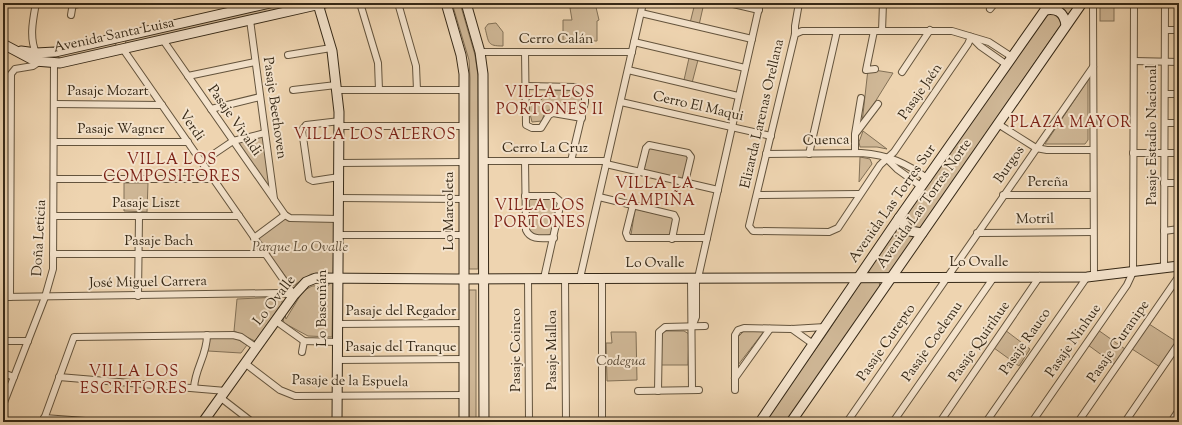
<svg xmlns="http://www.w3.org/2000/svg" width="1182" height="425" viewBox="0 0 1182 425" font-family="'Sorts Mill Goudy',serif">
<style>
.green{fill:#cfb796;stroke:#827056}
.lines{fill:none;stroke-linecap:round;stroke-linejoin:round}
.street-casing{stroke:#64543d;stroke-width:8}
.secondary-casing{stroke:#362917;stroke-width:11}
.street{stroke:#f4e3cc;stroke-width:6}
.secondary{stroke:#f4e3cc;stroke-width:9}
.labels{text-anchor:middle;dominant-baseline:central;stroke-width:4;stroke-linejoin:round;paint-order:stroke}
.street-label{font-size:14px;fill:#362917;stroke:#f4e3cc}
.park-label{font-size:14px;font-style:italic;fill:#5c4c37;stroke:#f4e3cc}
.neighbourhood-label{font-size:15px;letter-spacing:1px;fill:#7a1f14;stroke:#f4e3cc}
</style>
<rect width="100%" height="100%" fill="#eed4b0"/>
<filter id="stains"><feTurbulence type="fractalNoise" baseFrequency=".005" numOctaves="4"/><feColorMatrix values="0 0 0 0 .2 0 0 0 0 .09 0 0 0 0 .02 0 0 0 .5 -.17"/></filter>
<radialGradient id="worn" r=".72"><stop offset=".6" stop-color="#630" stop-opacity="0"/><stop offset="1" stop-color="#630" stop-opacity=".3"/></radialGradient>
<g class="green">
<polygon points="280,3 287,3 288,7 125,44 127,38"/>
<polygon points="452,3 460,3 475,55 478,76 478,269 469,269 470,78 469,60"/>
<polygon points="591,3 595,3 599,20 597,21 597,41 563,41 563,20 572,20 570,8"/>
<polygon points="695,3 704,3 699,25 690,23"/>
<polygon points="1054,3 1076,3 889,273 870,274 868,270"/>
<rect x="1100" y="3" width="14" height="18"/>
<path d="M496 23 503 32V46C487 46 489 43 485 28L488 24Z"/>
<polygon points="117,40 115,47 60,59 58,56 58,54"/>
<polygon points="689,58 698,60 692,83 684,80"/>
<polygon points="868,69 893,73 862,123"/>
<polygon points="1088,80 1088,140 1085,144 1045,144"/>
<path d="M553 90H575C584 98 583 102 579 113L553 109 545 111 542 121 532 122 528 106 531 102 536 104Z"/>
<polygon points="863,131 887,149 877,147 860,147 859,142"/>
<polygon points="264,136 270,189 238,143"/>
<polygon points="649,147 688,156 683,179 644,170"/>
<polygon points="860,157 870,159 872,164 859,182"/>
<polygon points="124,183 148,183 147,212 124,211"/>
<polygon points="552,197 559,201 553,235 535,236 529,233 528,198"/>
<polygon points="635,209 674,218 670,235 631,235"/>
<polygon points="285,219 334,221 332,337 308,336 284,323 280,306 255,341 234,331 237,299 281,297 286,319 303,291 312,286 329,285 329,273 311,274 293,286 257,239"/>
<polygon points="863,279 879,281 880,288 788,422 764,422 825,336"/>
<rect x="469" y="290" width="7" height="132"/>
<polygon points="1149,324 1177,342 1160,367 1132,349"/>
<polygon points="765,330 738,365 737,338 744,331"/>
<polygon points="1005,330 1030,349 1019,366 994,348"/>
<polygon points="1098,330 1125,349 1114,364 1088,345"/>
<polygon points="665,331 684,331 689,334 688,365 661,365 661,335"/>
<polygon points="611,332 636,332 637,380 607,381 606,343 612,343"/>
<polygon points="210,337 234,337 247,345 241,353 208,351"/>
</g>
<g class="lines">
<g class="street-casing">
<g id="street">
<polyline points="360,3 378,63 379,90"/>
<polyline points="398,3 416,66 417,90"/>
<polyline points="729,3 759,10"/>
<polyline points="799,3 795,26 795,34 749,226 753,231 829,232 838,228 880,165 894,152 968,44 971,37"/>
<polyline points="1093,3 1094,276"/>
<polyline points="73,5 84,3"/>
<polyline points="990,9 995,3"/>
<polyline points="641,13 752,39"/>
<polyline points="71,15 73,3"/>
<polyline points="250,20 274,199"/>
<polyline points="1165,30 1179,30"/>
<polyline points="874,31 866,70 875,69"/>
<polyline points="882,31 883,3"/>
<polyline points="795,34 802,31 952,31 989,42 1012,57"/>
<polyline points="971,37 980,46 1007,65"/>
<polyline points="163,40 285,215 290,218 339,219"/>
<polyline points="634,42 745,68"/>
<polyline points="123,49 294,295"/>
<polyline points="480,52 632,52"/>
<polyline points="525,52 526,125 532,128 541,128 549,115 553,113 582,118"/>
<path d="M36 53C29 37 33 20 36 3"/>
<polyline points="288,55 331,48"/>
<polyline points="1134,61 1179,62"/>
<polyline points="628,70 738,96"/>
<polyline points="902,72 930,30"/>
<polyline points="188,76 255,62"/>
<polyline points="525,86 576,87 585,93 585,102 571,161"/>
<polyline points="293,90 336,85"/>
<polyline points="337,90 464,90"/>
<polyline points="1165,94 1179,94"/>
<polyline points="621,102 771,136"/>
<polyline points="54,104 162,105"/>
<polyline points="211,109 260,97"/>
<polyline points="1165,123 1179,123"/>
<polyline points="998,124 1036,148 1047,150 1093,150"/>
<polyline points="340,126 464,126"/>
<polyline points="856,133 878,104"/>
<polyline points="54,142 188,142"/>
<polyline points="855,153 855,134 861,98"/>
<polyline points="1133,153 1179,153"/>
<path d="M766 154 861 153C889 155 906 163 928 179"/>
<polyline points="809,154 837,31"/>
<polyline points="886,158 897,169 922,187"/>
<polyline points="483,161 607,161"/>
<path d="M525 161 526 230C531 241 543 238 554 238"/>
<polyline points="202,162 233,141 265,133"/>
<polyline points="339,163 464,162"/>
<polyline points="606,164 718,190"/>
<polyline points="640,172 646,148 649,145 688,153 691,157 685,182"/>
<polyline points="339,177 313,181 309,179 302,130 306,125 340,121"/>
<polyline points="54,179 213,179"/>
<polyline points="1164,183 1179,183"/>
<polyline points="757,195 859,194"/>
<polyline points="1003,195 1093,195"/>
<polyline points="525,196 554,196 561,202 544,278"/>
<polyline points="599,197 674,215 676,219 672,239"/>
<polyline points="339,198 464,199"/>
<polyline points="633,205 626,233 628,238 707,238"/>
<polyline points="54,216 239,216"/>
<polyline points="1164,231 1179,229"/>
<polyline points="977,233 1093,232"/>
<polyline points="338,235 464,235"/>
<polyline points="254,238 285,215"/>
<polyline points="53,254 265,254"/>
<polyline points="1164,268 1165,3"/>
<polyline points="528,278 529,422"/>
<polyline points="565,278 566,422"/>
<polyline points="580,278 643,3"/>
<polyline points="602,278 602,422"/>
<polyline points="691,278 692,390"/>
<polyline points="698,278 760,3"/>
<polyline points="138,296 139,217"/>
<polyline points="3,297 280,293 294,295"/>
<polyline points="10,297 11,74 15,69 33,66 39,62"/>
<polyline points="276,321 304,341 337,342"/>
<polyline points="337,324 464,323"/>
<polyline points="692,327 696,317 696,278"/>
<polyline points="792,329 813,344"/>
<polyline points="3,341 28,341"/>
<polyline points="302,352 304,341"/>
<polyline points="337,360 464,359"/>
<polyline points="246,364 280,390 295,396 464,395"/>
<polyline points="3,373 14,377"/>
<polyline points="59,377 226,391"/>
<polyline points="735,378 770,329"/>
<path d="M194 388C195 368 207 356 207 335"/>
<polyline points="735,390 735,335 738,330 744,328 792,329 825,327"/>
<polyline points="638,391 699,390"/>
<polyline points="658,391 659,332 665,327 705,326"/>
<polyline points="221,398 252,422"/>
<polyline points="3,405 45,297 53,269 54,64"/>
<polyline points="44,418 99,422"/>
<polyline points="43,422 74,337 233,335 241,337 257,348"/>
<polyline points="847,422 1093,67"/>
<polyline points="893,422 994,277"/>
<polyline points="940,422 1040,276"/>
<polyline points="986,422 1087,277"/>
<polyline points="1032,422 1127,285 1133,272 1134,3"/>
<polyline points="1078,422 1179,276"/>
<polyline points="1125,422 1179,343"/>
<polyline points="1171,422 1179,410"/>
</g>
</g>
<g class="secondary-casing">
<g id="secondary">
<polyline points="446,3 461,55 464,74 464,422"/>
<polyline points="466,3 480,52 483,74 484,422"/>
<polyline points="318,4 332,51 339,112 337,422"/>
<path d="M1045 10C1057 8 1064 12 1066 25"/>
<polyline points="3,44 35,61 60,63 325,3"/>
<polyline points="21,51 36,53 55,52 270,3"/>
<polyline points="899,218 910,231 922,233"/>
<polyline points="203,422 294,295 306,282 316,278 456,279 1087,277 1179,266"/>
<polyline points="760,422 899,218 1050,3"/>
<polyline points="791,422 1082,3"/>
</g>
</g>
<use href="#street" class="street"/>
<use href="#secondary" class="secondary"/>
</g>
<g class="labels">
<g class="street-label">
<text transform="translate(114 36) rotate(-12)">Avenida Santa Luisa</text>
<text x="556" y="40">Cerro Calán</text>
<text x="108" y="92">Pasaje Mozart</text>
<text transform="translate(921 92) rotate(-55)">Pasaje Jaén</text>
<text transform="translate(698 107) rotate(13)">Cerro El Maqui</text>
<text transform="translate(274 108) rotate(82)">Pasaje Beethoven</text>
<text transform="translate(763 114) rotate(-77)">Elizarda Larenas Orellana</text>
<text transform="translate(234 121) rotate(55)">Pasaje Vivaldi</text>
<text transform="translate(191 126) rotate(55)">Verdi</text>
<text x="121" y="130">Pasaje Wagner</text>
<text transform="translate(1153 135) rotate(-90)">Pasaje Estadio Nacional</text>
<text transform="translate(826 141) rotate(-1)">Cuenca</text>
<text x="545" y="149">Cerro La Cruz</text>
<text transform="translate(1010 165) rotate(-55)">Burgos</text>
<text x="1048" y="183">Pereña</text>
<text x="146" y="204">Pasaje Liszt</text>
<text transform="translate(893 204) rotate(-55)">Avenida Las Torres Sur</text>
<text transform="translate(925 204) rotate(-55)">Avenida Las Torres Norte</text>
<text transform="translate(450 211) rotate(-90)">Lo Marcoleta</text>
<text transform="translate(1035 220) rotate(-1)">Motril</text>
<text transform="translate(40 238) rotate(-87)">Doña Leticia</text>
<text x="159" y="242">Pasaje Bach</text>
<text x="979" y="263">Lo Ovalle</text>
<text x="655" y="264">Lo Ovalle</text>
<text transform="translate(148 283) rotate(-1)">José Miguel Carrera</text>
<text transform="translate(275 301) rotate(-52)">Lo Ovalle</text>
<text transform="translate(323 308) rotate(-90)">Lo Bascuñán</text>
<text x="401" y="312">Pasaje del Regador</text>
<text transform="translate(1074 341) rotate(-55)">Pasaje Ninhue</text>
<text transform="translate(933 342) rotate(-55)">Pasaje Coelemu</text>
<text transform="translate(980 342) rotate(-55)">Pasaje Quirihue</text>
<text transform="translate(1026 342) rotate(-55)">Pasaje Rauco</text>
<text transform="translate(1119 342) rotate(-55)">Pasaje Curanipe</text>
<text transform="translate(887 343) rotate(-55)">Pasaje Curepto</text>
<text x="401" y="348">Pasaje del Tranque</text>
<text transform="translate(517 350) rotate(-90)">Pasaje Coinco</text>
<text transform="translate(553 350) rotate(-90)">Pasaje Malloa</text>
<text transform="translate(350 382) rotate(1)">Pasaje de la Espuela</text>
</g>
<g class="park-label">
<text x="300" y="248">Parque Lo Ovalle</text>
<text x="621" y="362">Codegua</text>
</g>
<g class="neighbourhood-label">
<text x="550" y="93">VILLA LOS<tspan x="550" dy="17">PORTONES II</tspan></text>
<text x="1071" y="123">PLAZA MAYOR</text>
<text x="375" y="135">VILLA LOS ALEROS</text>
<text x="172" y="160">VILLA LOS<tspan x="172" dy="17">COMPOSITORES</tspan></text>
<text x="655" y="184">VILLA LA<tspan x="655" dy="17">CAMPIÑA</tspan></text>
<text x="540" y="206">VILLA LOS<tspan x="540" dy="17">PORTONES</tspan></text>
<text x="134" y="372">VILLA LOS<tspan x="134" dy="17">ESCRITORES</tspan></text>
</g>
</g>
<rect width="1182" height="425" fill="none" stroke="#eed4b0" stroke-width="16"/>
<rect x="4" y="4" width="1174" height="417" fill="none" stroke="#362917" stroke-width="2"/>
<rect x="8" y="8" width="1166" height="409" fill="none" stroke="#362917"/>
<rect width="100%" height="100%" filter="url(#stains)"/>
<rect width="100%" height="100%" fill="url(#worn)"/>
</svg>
